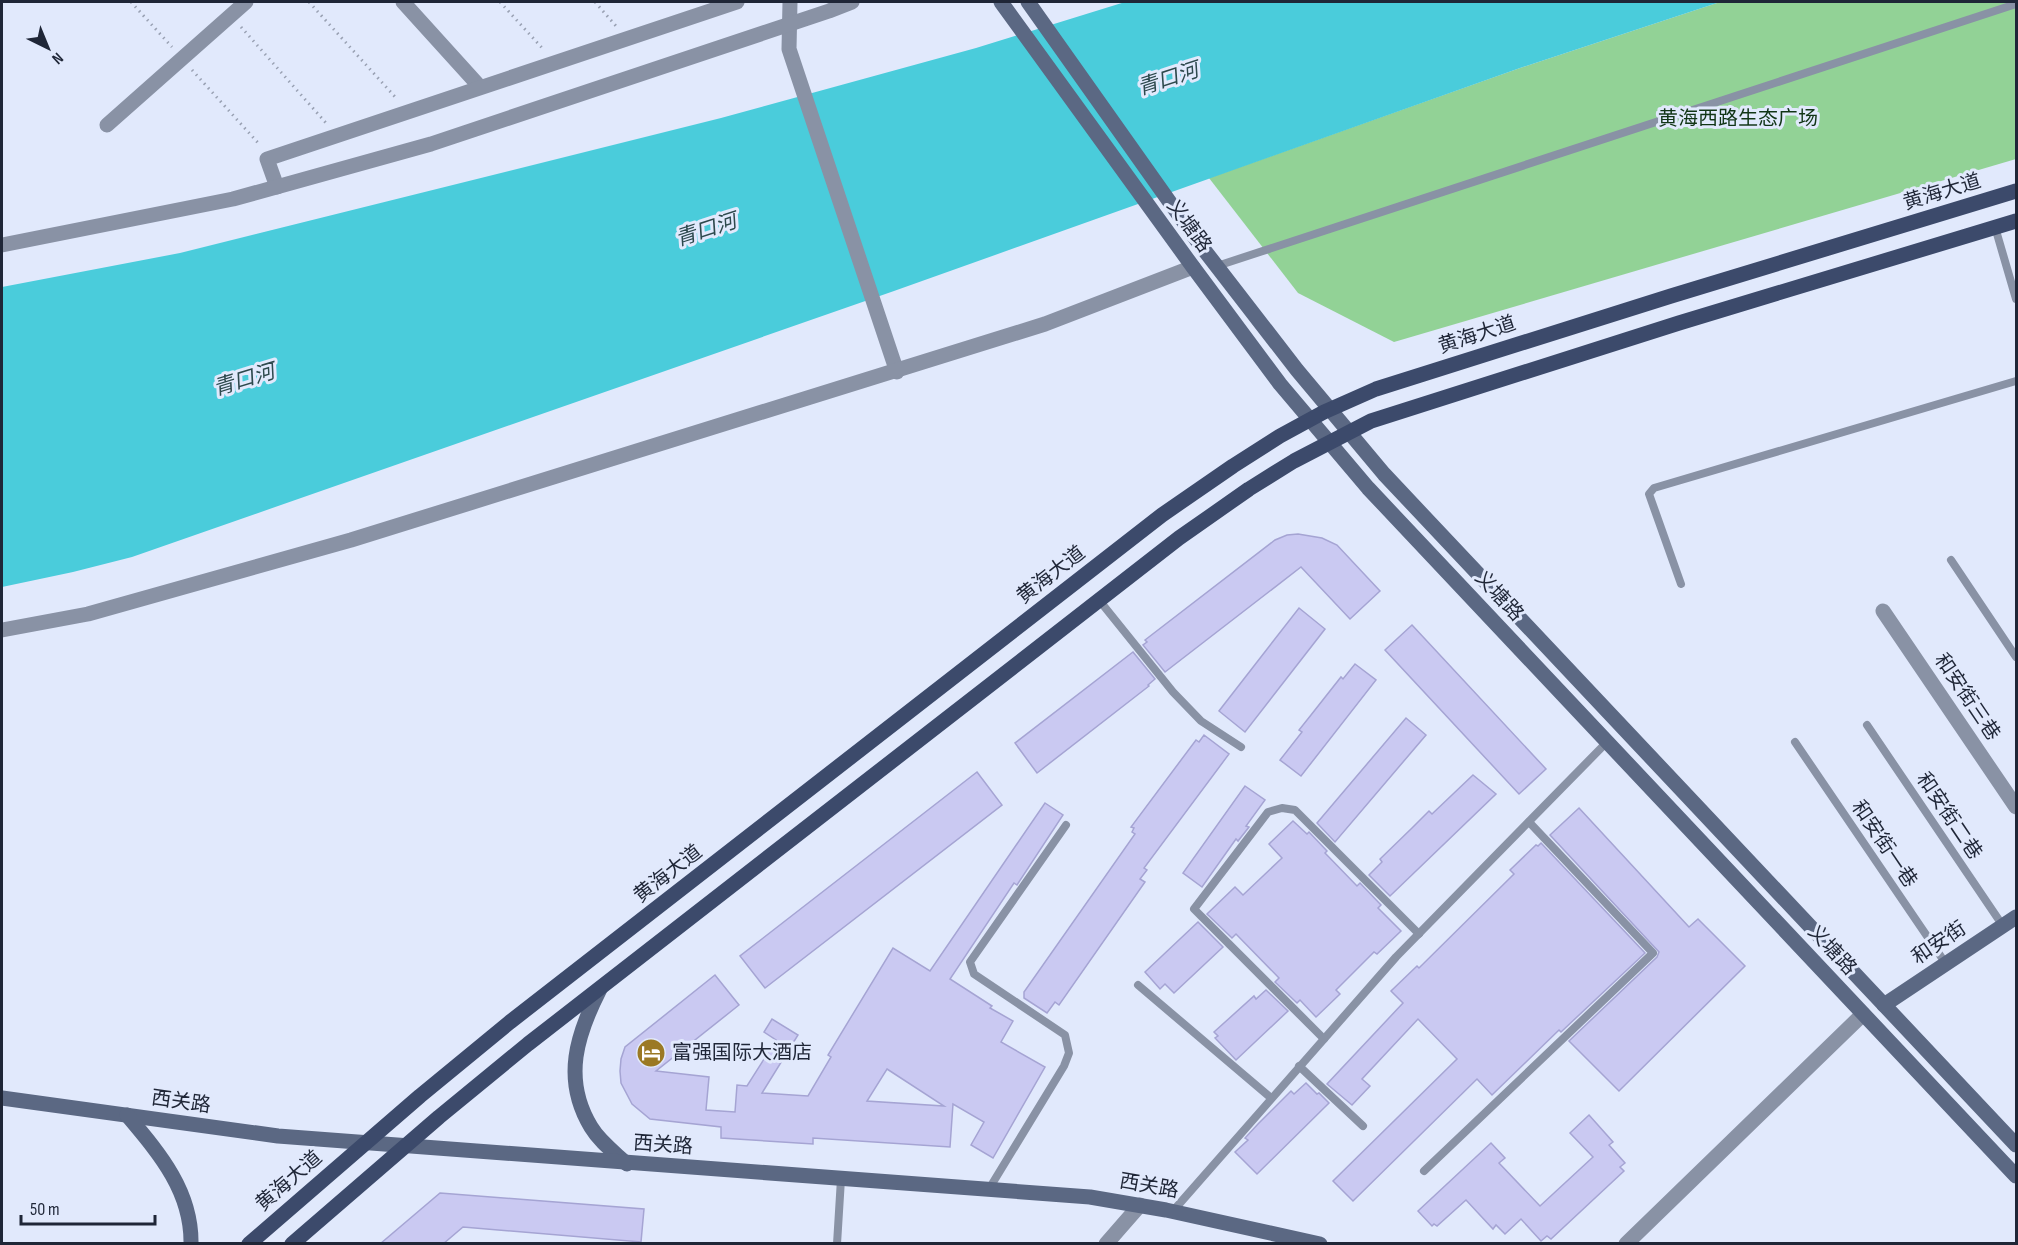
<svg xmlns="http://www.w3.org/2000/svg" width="2018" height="1245" viewBox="0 0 2018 1245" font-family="'Sofia Sans Condensed','Noto Sans SC',sans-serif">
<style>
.green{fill:#92d296}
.water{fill:#4accdb}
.building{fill:#cac9f2;stroke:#a5a4d3;stroke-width:1.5;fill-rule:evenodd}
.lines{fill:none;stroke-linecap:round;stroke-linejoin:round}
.path{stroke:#99a1b3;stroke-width:3;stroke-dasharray:1.5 4.5;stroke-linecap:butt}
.lane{stroke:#8992a5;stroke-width:8}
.street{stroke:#8992a5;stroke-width:15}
.secondary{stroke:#5b6883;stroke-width:15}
.primary{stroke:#3c4a6b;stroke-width:15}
.labels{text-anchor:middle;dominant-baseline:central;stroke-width:6;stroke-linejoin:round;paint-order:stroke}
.park-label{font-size:20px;fill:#113516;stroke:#e1e9fc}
.street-label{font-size:20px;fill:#1f2637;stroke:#e1e9fc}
.poi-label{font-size:20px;fill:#1f2637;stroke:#e1e9fc;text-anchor:start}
.water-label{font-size:21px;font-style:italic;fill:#2d494d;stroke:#e1e9fc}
</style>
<rect width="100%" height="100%" fill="#e1e9fc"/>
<polygon class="green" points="1720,2 2016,2 2016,159 1394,342 1298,293 1209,178 1520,68"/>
<polygon class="water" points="1125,2 1720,2 1520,68 894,291 132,557 73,572 2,587 2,287 180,253 721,118 976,48"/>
<g class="building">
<polygon points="1298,534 1322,538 1337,545 1380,591 1350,619 1301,567 1165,672 1143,645 1147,642 1145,640 1275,540 1287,535"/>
<polygon points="1299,608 1325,629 1245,732 1219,711"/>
<polygon points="1412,625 1546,769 1519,794 1385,650"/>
<polygon points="1133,652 1155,679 1148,685 1149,686 1037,773 1015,743"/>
<polygon points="1355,664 1376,680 1301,776 1280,760 1302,732 1299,730 1311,715 1341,677 1343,679"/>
<polygon points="1406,718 1426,735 1335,842 1317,823"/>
<polygon points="1204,735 1229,754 1144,868 1147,870 1140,879 1145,882 1059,1005 1055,1002 1047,1013 1024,998 1024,992 1135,834 1132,832 1134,828 1131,827 1196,740 1199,742"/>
<polygon points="977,772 1002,805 765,988 740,956"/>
<polygon points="1473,775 1496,794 1390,896 1369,875 1382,862 1380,859 1412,828 1429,811 1432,814"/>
<polygon points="1245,786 1265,800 1246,826 1249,827 1238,841 1236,839 1202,887 1183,873"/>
<path d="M1045 803 1063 815 1017 885 1014 883 950 979 992 1006 990 1008 1013 1021 1001 1042 1045 1067 993 1158 971 1145 984 1122 953 1104 950 1147 813 1138V1144L721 1138V1127L650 1119 632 1104 621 1083 620 1071 621 1059 625 1047 715 975 739 1005 656 1071 709 1077 706 1110 735 1112 737 1085 747 1086 776 1040 764 1032 772 1019 798 1035 762 1093 808 1096 831 1057 828 1055 893 948 930 971ZM887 1069 944 1106 867 1101Z"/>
<polygon points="1579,808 1689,927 1698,919 1745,966 1619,1091 1569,1041 1657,957 1659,952 1550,835"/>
<polygon points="1293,821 1307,834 1309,832 1327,851 1325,853 1357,886 1360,883 1381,905 1378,908 1401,931 1377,954 1374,952 1336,990 1340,994 1316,1017 1300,1000 1297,1003 1275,982 1279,978 1236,934 1232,938 1207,914 1235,887 1243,895 1282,858 1269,844"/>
<polygon points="1541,843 1645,953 1561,1032 1559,1030 1492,1095 1477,1079 1353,1201 1333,1181 1457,1059 1418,1019 1362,1079 1370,1086 1352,1105 1327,1084 1403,1003 1391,991 1417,966 1419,968 1514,874 1510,870 1536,845 1538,846"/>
<polygon points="1198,922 1223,947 1174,993 1165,984 1160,989 1145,972"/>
<polygon points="1266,990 1288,1011 1236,1060 1215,1038 1218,1036 1214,1032 1254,996 1256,999"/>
<polygon points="1306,1083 1317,1094 1319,1093 1329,1103 1257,1174 1235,1152 1248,1140 1245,1138 1258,1124 1291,1091 1294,1094"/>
<polygon points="1589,1115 1613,1142 1609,1145 1625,1163 1620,1167 1624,1171 1551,1239 1547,1236 1541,1241 1521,1219 1505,1234 1496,1225 1493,1229 1466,1200 1437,1226 1434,1224 1432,1226 1418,1211 1491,1143 1505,1158 1499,1163 1540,1206 1593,1157 1570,1133"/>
<polygon points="440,1193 644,1209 641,1242 463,1227 443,1244 380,1244"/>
</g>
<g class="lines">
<g class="path">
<polyline points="131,2 172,47"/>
<polyline points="309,2 397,99"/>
<polyline points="500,2 544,50"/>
<polyline points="595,2 616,26"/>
<polyline points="241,27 326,123"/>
<polyline points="192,70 260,145"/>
</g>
<g class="lane">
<polyline points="1995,227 2016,299"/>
<polyline points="1217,266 2016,4"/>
<polyline points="1951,560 2016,657"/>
<polyline points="1681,584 1649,494 1654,488 2016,381"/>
<polyline points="1099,600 1173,692 1201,721 1241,747"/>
<polyline points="1867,725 2003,926"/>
<polyline points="1795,742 1946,964"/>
<polyline points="1138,985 1271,1098"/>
<polyline points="1324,1039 1194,909 1268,812 1282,808 1295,810 1419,934"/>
<polyline points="1299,1066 1363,1126"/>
<polyline points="1424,1171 1653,953 1529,822"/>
<polyline points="989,1189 1064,1066 1069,1053 1065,1035 974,974 970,962 1066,825"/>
<polyline points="1173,1211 1396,957 1607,742"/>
<polyline points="837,1244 841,1179"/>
</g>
<g class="street">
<polyline points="403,2 480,87"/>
<polyline points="790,2 789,49 897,372"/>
<polyline points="107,125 246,2"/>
<polyline points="277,187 267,159 737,2"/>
<polyline points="2,245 233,199 431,144 829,11 852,2"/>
<polyline points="1883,611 2016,807"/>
<polyline points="2,630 88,614 351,540 1045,324 1193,267"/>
<polyline points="1106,1244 1140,1205"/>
<polyline points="1626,1244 1863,1014"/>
</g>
<g class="secondary">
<polyline points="1001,2 1193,267 1280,384 1368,488 2016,1176"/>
<polyline points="1028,2 1198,242 1297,370 1384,474 2016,1145"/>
<path d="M600 989C577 1034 562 1079 591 1127 600 1142 614 1152 627 1164"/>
<polyline points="1884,1005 2016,917"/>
<polyline points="2,1098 278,1136 1090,1197 1166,1210 1320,1244"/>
<path d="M127 1115C159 1153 192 1191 191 1244"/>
</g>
<g class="primary">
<polyline points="249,1244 420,1096 510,1022 1162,515 1233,466 1280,436 1324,412 1376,389 1671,296 2016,191"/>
<polyline points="292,1244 439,1117 528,1044 1179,538 1249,489 1294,461 1371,421 1679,323 2016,221"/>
</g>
</g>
<defs>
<g id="hotel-disc" transform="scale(1.5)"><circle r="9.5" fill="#9b7924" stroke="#e1e9fc"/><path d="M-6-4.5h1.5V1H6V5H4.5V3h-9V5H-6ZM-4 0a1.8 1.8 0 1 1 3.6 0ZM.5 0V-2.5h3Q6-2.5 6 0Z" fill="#fff"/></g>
</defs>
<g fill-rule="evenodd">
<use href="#hotel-disc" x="651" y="1053"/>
</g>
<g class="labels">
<g class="park-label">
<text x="1738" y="119">黄海西路生态广场</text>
</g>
<g class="street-label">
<text transform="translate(1942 192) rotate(-17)">黄海大道</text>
<text transform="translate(1189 226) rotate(54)">义塘路</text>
<text transform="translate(1477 335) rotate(-18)">黄海大道</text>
<text transform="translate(1051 575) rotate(-38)">黄海大道</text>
<text transform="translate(1499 596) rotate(47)">义塘路</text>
<text transform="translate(1967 697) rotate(56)">和安街三巷</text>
<text transform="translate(1949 816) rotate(56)">和安街二巷</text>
<text transform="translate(1884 844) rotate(56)">和安街一巷</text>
<text transform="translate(668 874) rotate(-38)">黄海大道</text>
<text transform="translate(1939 943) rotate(-34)">和安街</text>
<text transform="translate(1832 950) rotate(47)">义塘路</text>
<text transform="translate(181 1102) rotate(8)">西关路</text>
<text transform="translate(663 1145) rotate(4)">西关路</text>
<text transform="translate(289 1181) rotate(-41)">黄海大道</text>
<text transform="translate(1149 1186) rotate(10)">西关路</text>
</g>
<g class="poi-label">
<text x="672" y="1053">富强国际大酒店</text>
</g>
<g class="water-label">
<text transform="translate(1168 79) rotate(-18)">青口河</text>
<text transform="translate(706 230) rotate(-18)">青口河</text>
<text transform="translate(244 380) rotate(-17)">青口河</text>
</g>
</g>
<rect width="2018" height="1245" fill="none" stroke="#1f2637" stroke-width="6"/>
<g transform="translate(48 48) rotate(137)" stroke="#e1e9fc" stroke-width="4.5" paint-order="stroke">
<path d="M0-4.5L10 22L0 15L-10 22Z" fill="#1f2637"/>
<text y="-9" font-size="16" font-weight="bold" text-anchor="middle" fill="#1f2637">N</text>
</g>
<path d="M21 1215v9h134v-9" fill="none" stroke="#1f2637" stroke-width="3"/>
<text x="30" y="1215" font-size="18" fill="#1f2637" stroke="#e1e9fc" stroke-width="4.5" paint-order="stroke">50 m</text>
</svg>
